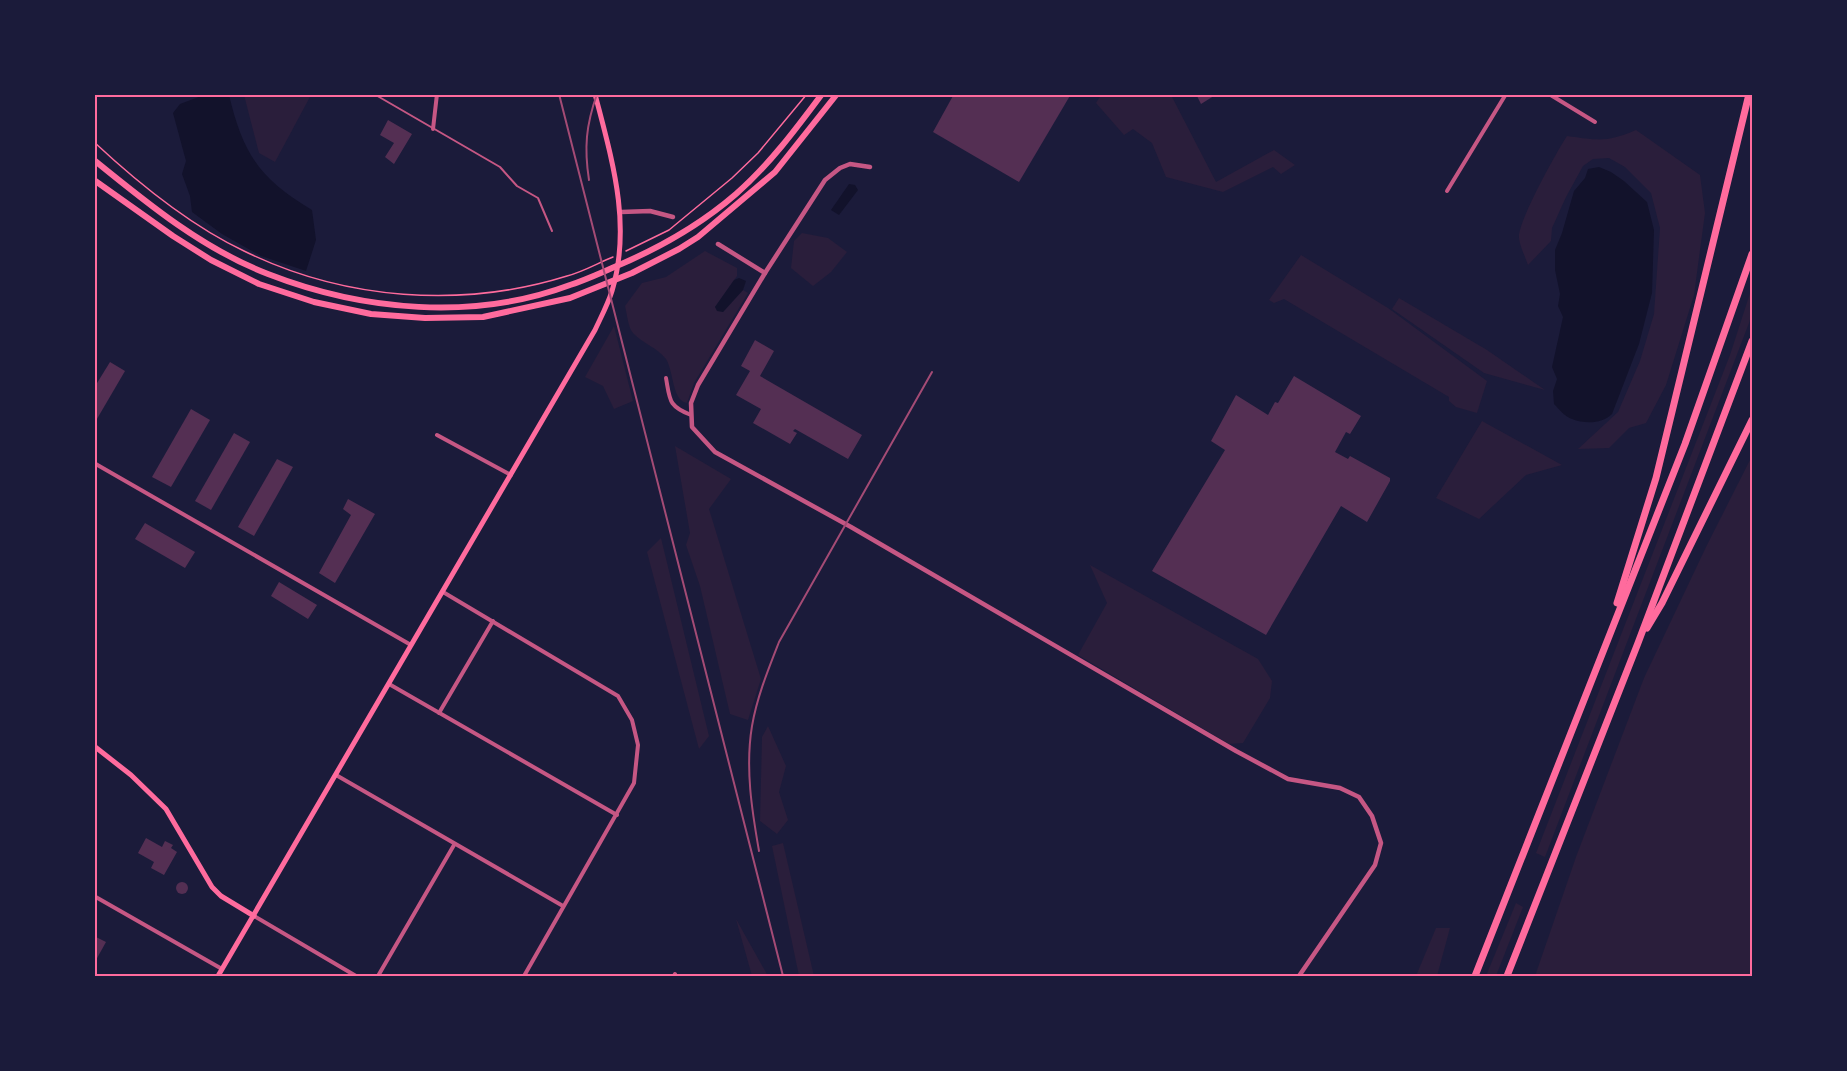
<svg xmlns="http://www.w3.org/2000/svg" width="1847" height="1071" viewBox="0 0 1847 1071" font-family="'Fira Sans',sans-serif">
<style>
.green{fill:#2a1e3b}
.water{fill:#12122b}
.building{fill:#542f53}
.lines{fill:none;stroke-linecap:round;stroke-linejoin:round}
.path{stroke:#ff6b9d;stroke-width:1.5}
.service{stroke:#c65784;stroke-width:2}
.minor{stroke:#c65784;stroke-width:4}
.tertiary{stroke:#c65784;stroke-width:4.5}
.secondary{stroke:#ff6b9d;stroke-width:5}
.primary{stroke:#ff6b9d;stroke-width:6}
.motorway{stroke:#ff6b9d;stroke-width:7}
.rail{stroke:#a44b75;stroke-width:2}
.neatline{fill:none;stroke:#ff6b9d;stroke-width:2}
</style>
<rect width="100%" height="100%" fill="#1b1b3a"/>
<g class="green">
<polygon points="244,95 311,95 275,162 259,153"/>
<polygon points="1101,95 1171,95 1216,182 1274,150 1295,165 1281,174 1273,167 1223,192 1166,177 1152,143 1133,129 1124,135 1096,103"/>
<path d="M1636 130 1700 175 1705 213 1694 295 1666 385 1646 423 1629 428 1609 448 1578 449 1618 412 1640 361 1654 314 1660 228 1651 193 1625 167 1609 158 1593 159 1583 166 1566 197 1552 228 1551 241 1528 265C1525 256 1520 247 1519 238 1517 223 1557 151 1567 136 1598 140 1606 143 1636 130Z"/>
<polygon points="802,233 828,238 847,252 831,272 813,286 791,268 794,241"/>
<path d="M705 251 737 268V276L715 307 723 312 743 290 748 293 694 383 687 403C672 401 674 372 666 359 658 348 642 343 633 333 628 327 627 314 625 306L642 283 666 277Z"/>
<polygon points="1301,255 1388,308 1487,381 1477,413 1456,407 1449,401 1449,397 1284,299 1274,303 1269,300"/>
<polygon points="1752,287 1752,312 1749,323 1545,857 1536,853 1730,355"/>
<polygon points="1399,298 1487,350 1545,390 1484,373 1392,309"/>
<polygon points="614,326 633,401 614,409 603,386 585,377"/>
<polygon points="1482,421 1562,465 1526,475 1479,519 1436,498"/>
<polygon points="675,446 731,479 709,509 761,679 748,720 730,714 700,586 686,545 690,533"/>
<polygon points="1752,456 1752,976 1535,976 1576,857 1644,678 1706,547"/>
<polygon points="661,538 709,736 699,749 647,552"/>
<polygon points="1090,565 1258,659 1272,681 1270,698 1243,743 1229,744 1078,655 1107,603"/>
<polygon points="768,726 786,766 779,792 788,820 777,834 760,821 762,737"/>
<polygon points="783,843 814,976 799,976 772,846"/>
<polygon points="1516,903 1523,907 1496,976 1486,976"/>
<polygon points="736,919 768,976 752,976"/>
<polygon points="1436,928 1450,928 1437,976 1416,976"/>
</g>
<g class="water">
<path d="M204 95H229C243 153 259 179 312 210L316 240 306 271 261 256 222 234 192 212 190 196 182 174 186 161 173 113 180 104Z"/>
<path d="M1599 167 1611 172 1624 181 1647 202 1654 230 1652 293 1639 344 1612 414C1602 424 1585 424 1572 419 1565 417 1559 409 1554 404L1553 391 1557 379 1552 367 1563 317 1558 306 1560 294 1555 270V250L1562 233 1574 191 1585 178 1588 169Z"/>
<polygon points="849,184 855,185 858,190 839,215 831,210"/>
<polygon points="739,278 746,281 743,290 723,312 717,311 715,307 734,280"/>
</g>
<g class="building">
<polygon points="954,94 1071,94 1019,182 933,132"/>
<polygon points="1196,94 1217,94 1201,104"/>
<polygon points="388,120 412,134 394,164 385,157 394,143 380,135"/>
<polygon points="755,340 774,351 760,376 862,435 848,459 795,429 793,431 797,433 790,444 753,423 761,409 736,395 750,371 741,366"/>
<polygon points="110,362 125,371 94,424 94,388"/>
<polygon points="1294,376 1361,416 1350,434 1346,432 1335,452 1348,459 1350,456 1390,478 1390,481 1367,522 1341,506 1266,635 1152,571 1225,450 1211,441 1236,395 1268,415 1275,402 1278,403"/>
<polygon points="191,409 210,420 171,487 152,477"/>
<polygon points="234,433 250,442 211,510 195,501"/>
<polygon points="277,459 293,467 254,536 238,527"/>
<polygon points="348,499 375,514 335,583 319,573 351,515 343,509"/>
<polygon points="145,523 195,552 185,568 135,539"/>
<polygon points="279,582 317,605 308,619 271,596"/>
<polygon points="146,838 162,847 165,841 173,845 171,848 177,852 164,875 151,868 154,862 138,853"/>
<circle cx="182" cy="888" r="6"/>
<polygon points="94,936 106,942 96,960 94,960"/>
</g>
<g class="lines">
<g class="path">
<path d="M94 142C139 184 189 225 244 251 344 300 461 309 567 276 583 272 598 263 613 257"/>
<polyline points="626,251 669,230 732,178 758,153 807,94"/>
</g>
<polyline class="service" points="374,94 500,167 517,186 538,198 552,231"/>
<g class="minor">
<polyline points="1549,94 1595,122"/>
<polyline points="433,129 437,94"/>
<polyline points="1447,191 1506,94"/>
<path d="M666 378C670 400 668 406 691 415"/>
<polyline points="437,435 511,475"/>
<polyline points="94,463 411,645"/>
<polyline points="443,592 618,696 632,720 638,745 634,783 524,976"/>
<polyline points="389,684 617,815"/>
<polyline points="439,713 493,621"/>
<polyline points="336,775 563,906"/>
<polyline points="94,896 222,969"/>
<polyline points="254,916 356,976"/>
<polyline points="378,976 454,845"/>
<polyline points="674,976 675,974"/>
</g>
<g class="tertiary">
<polyline points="870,167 850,164 840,168 825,180 765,273 698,385 691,403 692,427 715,452 851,527 1236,751 1288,779 1340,788 1359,797 1372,816 1381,843 1375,865 1299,976"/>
<polyline points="621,212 650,211 673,217"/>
<polyline points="718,244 765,273"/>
</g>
<g class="secondary">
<polyline points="94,746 131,775 166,809 212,887 221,896 254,916"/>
<path d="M218 976 595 330C601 317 608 304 612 291 632 224 612 160 595 94"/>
</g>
<g class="primary">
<path d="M94 160C148 204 203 249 268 274 363 311 474 321 570 285 585 280 598 274 612 268 658 249 699 226 736 194 769 165 796 129 822 94"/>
<polyline points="94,180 173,236 211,260 259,284 314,302 371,314 425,318 483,317 570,298 632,273 679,249 698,237 775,172 837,94"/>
</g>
<g class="motorway">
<polyline points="1617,603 1656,478 1749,94"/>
<polyline points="1647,628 1662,603 1752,420"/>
<polyline points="1475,976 1685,444 1752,254"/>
<polyline points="1507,976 1638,643 1752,341"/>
</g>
<g class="rail">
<polyline points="559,94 783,976"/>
<path d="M589 180C584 148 586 125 597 94"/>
<path d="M759 851C752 811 745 768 752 726 757 697 768 670 779 642L932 372"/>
</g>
</g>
<rect width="1847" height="1071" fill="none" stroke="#1b1b3a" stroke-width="192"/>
<rect x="96" y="96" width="1655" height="879" class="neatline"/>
</svg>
